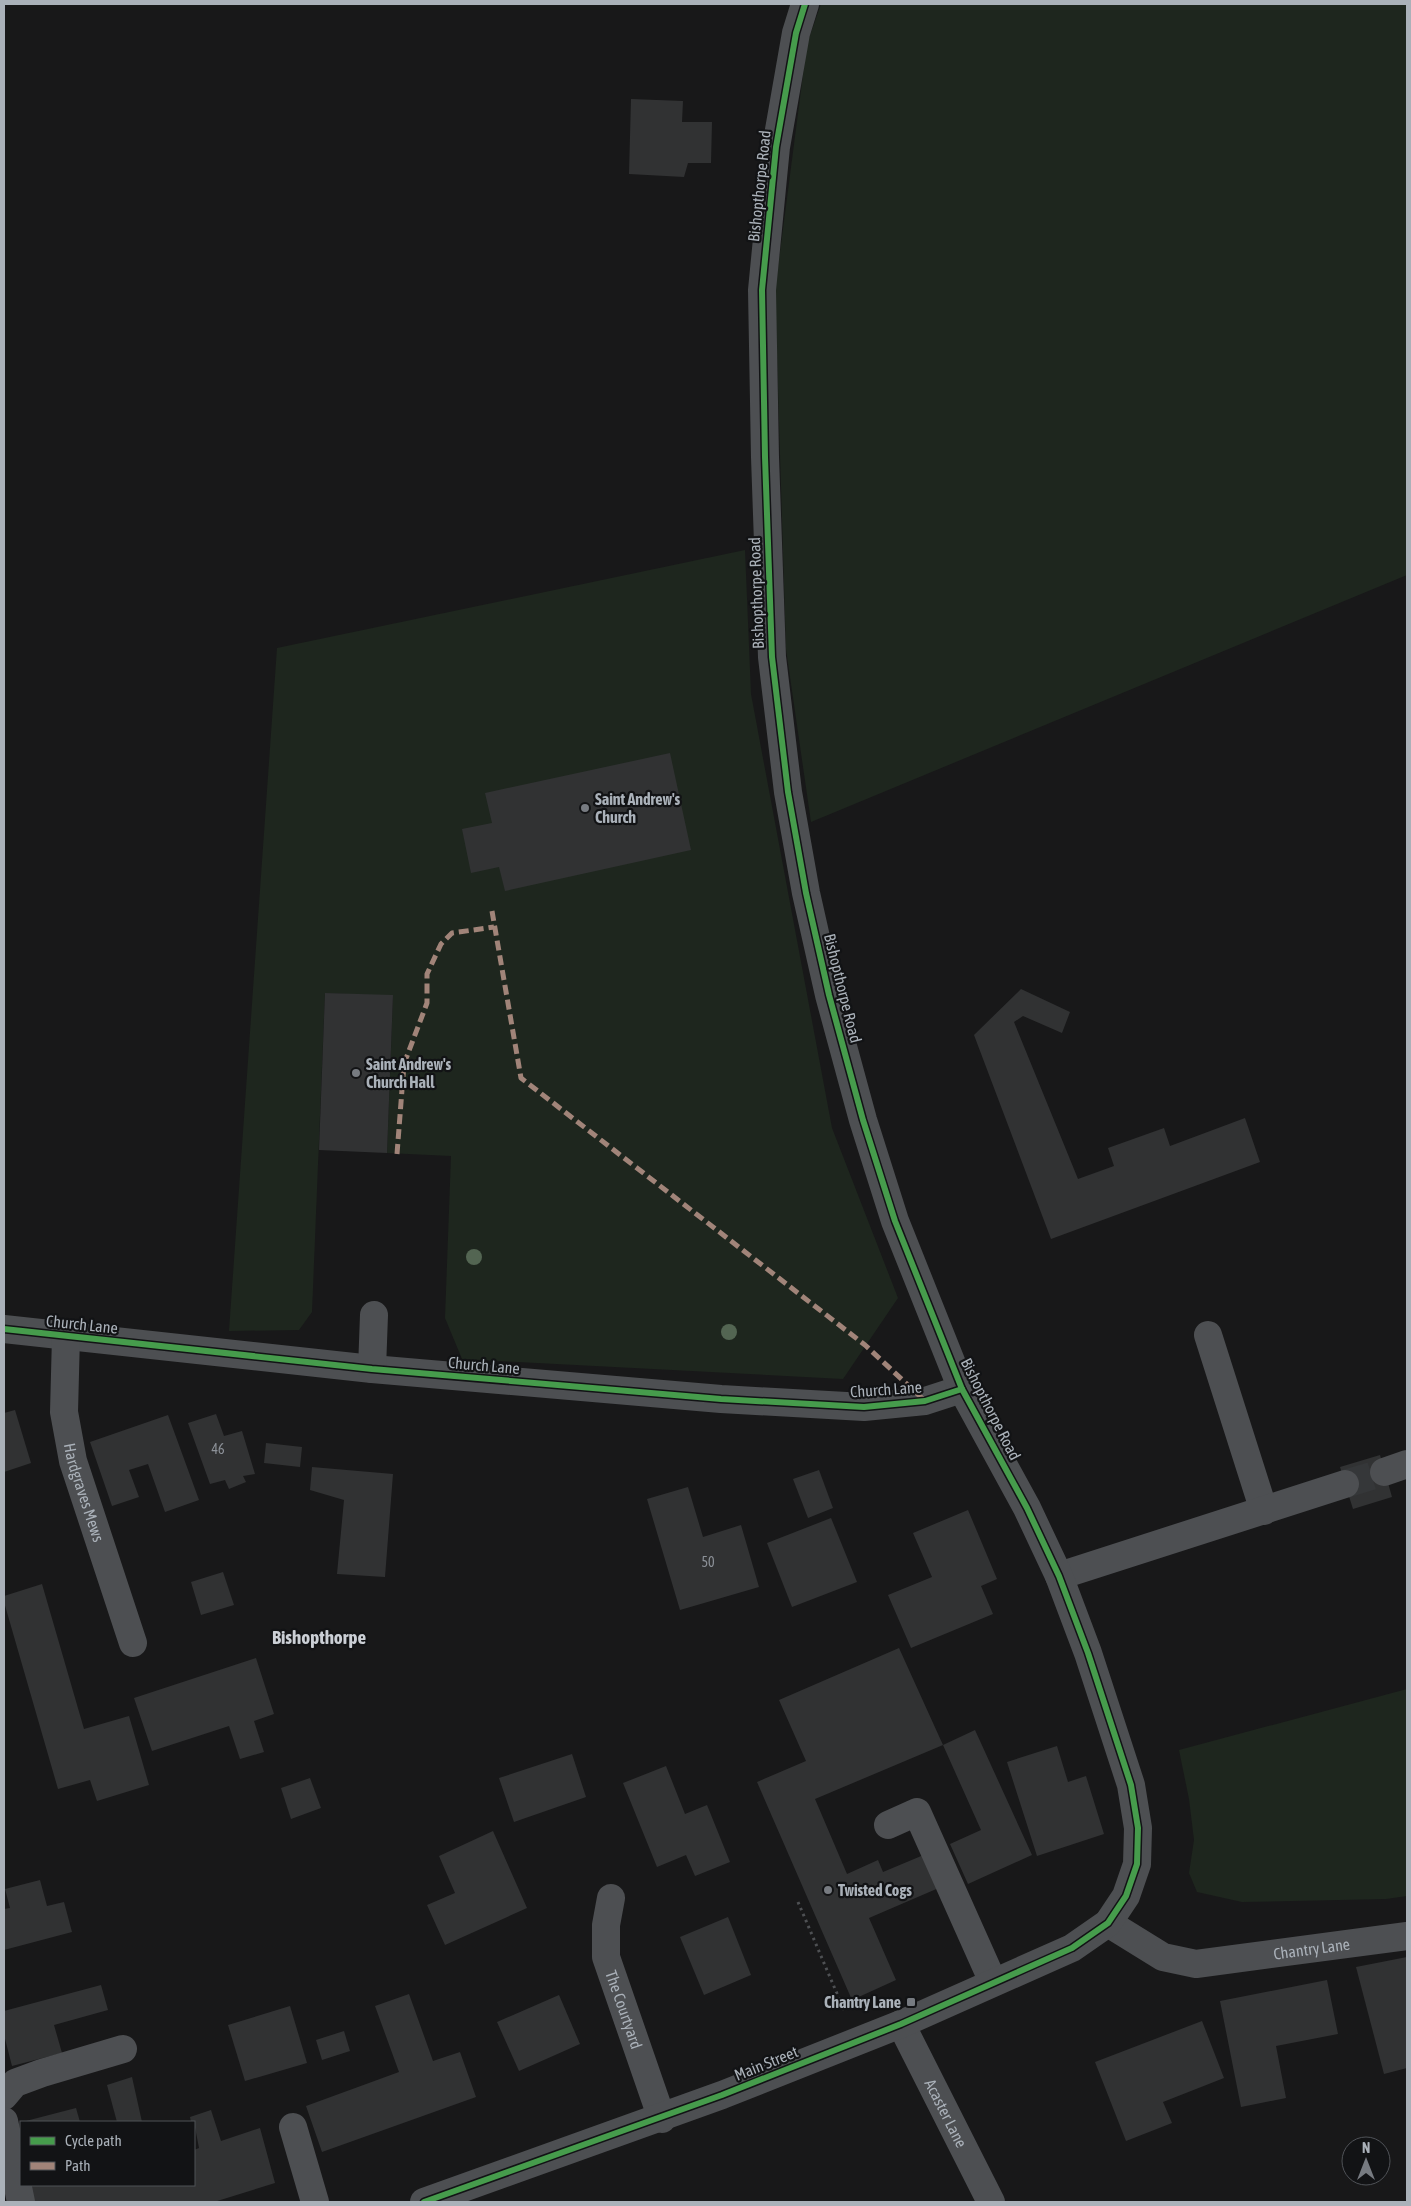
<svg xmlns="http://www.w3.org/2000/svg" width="1411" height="2206" viewBox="0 0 1411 2206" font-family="'Asap Condensed',sans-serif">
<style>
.green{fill:#1e261e}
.building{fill:#313233}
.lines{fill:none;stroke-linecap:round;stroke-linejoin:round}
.minor-tunnel{stroke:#353739;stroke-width:28;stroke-dasharray:28 14;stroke-linecap:butt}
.path{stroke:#4e5053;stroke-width:3;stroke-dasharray:2.5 4;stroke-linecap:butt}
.minor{stroke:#4d4f52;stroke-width:28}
.quiet{stroke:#a18479;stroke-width:5;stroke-dasharray:10 5;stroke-linecap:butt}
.cycleway-casing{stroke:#121315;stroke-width:9}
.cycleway{stroke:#469c4c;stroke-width:6}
.tree{fill:#536552}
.poi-dot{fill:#777b81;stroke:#121315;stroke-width:2}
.labels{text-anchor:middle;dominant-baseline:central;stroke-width:4.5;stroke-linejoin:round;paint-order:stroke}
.number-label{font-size:14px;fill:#8c9198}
.street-label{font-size:16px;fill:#aab1b9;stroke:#121315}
.poi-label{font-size:16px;font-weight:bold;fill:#aab1b9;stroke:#121315;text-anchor:start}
.quarter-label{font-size:19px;font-weight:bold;fill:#cbcfd5;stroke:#121315}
</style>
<rect width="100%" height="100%" fill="#181819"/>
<g class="green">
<polygon points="821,4 1407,4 1407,575 811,822 786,649 775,291 807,44"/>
<polygon points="745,550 751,694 832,1128 898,1298 843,1379 462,1359 445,1318 451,1156 387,1153 393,996 325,993 312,1312 299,1330 229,1331 277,648"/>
<polygon points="1407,1689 1407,1896 1386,1899 1242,1902 1197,1892 1189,1873 1194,1840 1189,1799 1179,1750"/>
</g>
<g class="building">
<polygon points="631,99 683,101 682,122 712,122 711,163 688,163 684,177 629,174"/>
<polygon points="670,753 691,850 505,891 499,867 471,873 462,829 492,823 485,793"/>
<polygon points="1021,989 1070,1012 1062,1033 1023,1016 1014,1022 1078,1179 1114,1166 1108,1148 1164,1128 1170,1146 1245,1118 1260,1162 1051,1239 974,1035"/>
<polygon points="325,993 393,995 387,1153 319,1150"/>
<polygon points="15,1410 31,1463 4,1472 4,1413"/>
<polygon points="216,1414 224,1436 242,1431 255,1474 243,1476 246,1482 229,1489 225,1480 210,1484 188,1423"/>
<polygon points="168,1415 199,1500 165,1512 148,1464 129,1470 139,1497 112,1506 90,1442"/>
<polygon points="266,1443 302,1447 300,1467 264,1463"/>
<polygon points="1380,1455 1392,1497 1353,1509 1340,1467"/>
<polygon points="312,1467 393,1474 385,1577 337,1574 344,1500 310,1490"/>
<polygon points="819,1470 833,1508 808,1518 793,1479"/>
<polygon points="688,1487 703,1537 741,1525 759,1587 680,1610 647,1499"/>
<polygon points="968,1510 997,1579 981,1586 993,1614 911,1648 888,1595 932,1577 913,1533"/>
<polygon points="831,1518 857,1582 792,1607 767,1543"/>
<polygon points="223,1572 234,1605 201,1615 191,1582"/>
<polygon points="42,1584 84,1729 129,1716 149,1785 97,1801 90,1780 58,1789 4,1602 4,1596"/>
<polygon points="899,1648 943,1745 815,1799 847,1874 878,1860 883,1872 926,1854 941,1887 869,1918 896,1980 852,2000 757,1782 806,1761 779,1700"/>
<polygon points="256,1658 274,1714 254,1721 264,1752 240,1759 229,1726 152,1751 134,1698"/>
<polygon points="975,1730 1032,1855 968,1884 950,1844 981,1830 943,1745"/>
<polygon points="1057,1746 1068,1782 1086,1776 1104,1834 1037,1856 1007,1762"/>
<polygon points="572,1754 586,1797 514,1822 499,1778"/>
<polygon points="666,1766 685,1814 707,1805 730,1862 695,1876 686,1855 657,1867 623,1783"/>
<polygon points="310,1778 321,1808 291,1819 281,1788"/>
<polygon points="493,1831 527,1908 445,1945 427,1905 455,1893 439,1856"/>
<polygon points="40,1880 47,1906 64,1902 72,1932 4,1950 4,1909 10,1908 5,1889"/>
<polygon points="728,1917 751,1975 704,1995 680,1937"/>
<polygon points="1407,1957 1407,2068 1384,2074 1356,1967"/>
<polygon points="1327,1980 1338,2034 1276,2046 1286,2098 1241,2107 1220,2001"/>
<polygon points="101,1985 108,2010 54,2025 62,2053 12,2066 4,2035 4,2011"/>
<polygon points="409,1994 433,2061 460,2052 476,2097 322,2152 306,2106 399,2072 375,2006"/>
<polygon points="559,1995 580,2044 519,2071 497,2022"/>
<polygon points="290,2006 307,2063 245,2081 228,2025"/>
<polygon points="1202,2021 1224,2078 1163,2102 1172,2123 1126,2141 1095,2062"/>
<polygon points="344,2031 350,2051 322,2060 316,2040"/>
<polygon points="132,2077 142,2122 117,2122 107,2085"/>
<polygon points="76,2108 80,2122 22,2122"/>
<polygon points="211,2110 221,2141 260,2128 275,2183 214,2202 32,2202 27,2185 194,2185 194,2150 199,2148 194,2122 191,2122 190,2117"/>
</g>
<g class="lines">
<polyline class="minor-tunnel" points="1345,1484 1384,1472"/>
<polyline class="path" points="798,1902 844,2010"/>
<g class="minor">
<polyline points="4,1329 372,1369 721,1399 864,1407 925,1401 962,1389"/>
<polyline points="1208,1335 1264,1511"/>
<path id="s1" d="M66 1336 64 1412 73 1461 133 1643"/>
<polyline points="372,1369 374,1315"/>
<polyline points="1384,1472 1407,1464"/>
<polyline points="1059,1576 1345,1484"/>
<polyline points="888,1825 917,1812 993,1982"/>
<path id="s2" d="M611 1898 606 1925V1957L662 2119"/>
<path id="s3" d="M1108 1923 1163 1957 1196 1964 1407 1936"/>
<path id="s4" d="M901 2024 991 2202"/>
<polyline points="4,2096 15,2083 42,2073 123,2049"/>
<polyline points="4,2121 21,2202"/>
<polyline points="293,2127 315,2202"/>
<polyline points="424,2202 722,2095 901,2024 1072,1948 1108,1923 1126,1896 1137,1864 1138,1828 1131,1785 1088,1653 1059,1576 1027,1508 962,1389 895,1221 863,1120 829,995 806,893 788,792 772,657 765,457 762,290 776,147 796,33 805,4"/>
</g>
<g class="quiet">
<polyline points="492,911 521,1078 865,1345 925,1401"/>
<polyline points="397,1154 404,1064 427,1003 427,974 441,944 452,933 494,927"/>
</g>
<g class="cycleway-casing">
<g id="cycleway">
<polyline points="4,1329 372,1369 721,1399 864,1407 925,1401 962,1389"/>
<polyline points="424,2202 722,2095 901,2024 1072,1948 1108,1923 1126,1896 1137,1864 1138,1828 1131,1785 1088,1653 1059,1576 1027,1508 962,1389 895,1221 863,1120 829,995 806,893 788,792 772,657 765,457 762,290 776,147 796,33 805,4"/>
</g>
</g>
<use href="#cycleway" class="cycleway"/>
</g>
<g class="tree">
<circle cx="474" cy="1257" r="8"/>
<circle cx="729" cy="1332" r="8"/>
</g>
<g class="poi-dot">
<circle cx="585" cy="808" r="5"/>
<circle cx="356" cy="1073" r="5"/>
<circle cx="828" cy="1890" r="5"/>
<rect x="906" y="1997" width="10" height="10" rx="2.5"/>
</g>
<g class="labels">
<g class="number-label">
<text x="218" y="1449">46</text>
<text x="708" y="1562">50</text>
</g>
<g class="street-label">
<text transform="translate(759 186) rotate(-84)">Bishopthorpe Road</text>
<text transform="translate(756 593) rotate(-92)">Bishopthorpe Road</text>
<text transform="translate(843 988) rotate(76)">Bishopthorpe Road</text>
<text transform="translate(82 1324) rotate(6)">Church Lane</text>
<text transform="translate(484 1365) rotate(5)">Church Lane</text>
<text transform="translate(886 1389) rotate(-4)">Church Lane</text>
<text transform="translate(991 1409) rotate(63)">Bishopthorpe Road</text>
<text stroke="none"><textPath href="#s1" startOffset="159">Hardgraves Mews</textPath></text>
<text stroke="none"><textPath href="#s3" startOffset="215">Chantry Lane</textPath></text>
<text stroke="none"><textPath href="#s2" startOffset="115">The Courtyard</textPath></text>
<text transform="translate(766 2063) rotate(-22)">Main Street</text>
<text stroke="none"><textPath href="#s4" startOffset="100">Acaster Lane</textPath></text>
</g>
<g class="poi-label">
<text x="595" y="799">Saint Andrew's<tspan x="595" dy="18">Church</tspan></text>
<text x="366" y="1064">Saint Andrew's<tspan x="366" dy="18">Church Hall</tspan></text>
<text x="838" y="1890">Twisted Cogs</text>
<text x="901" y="2002" text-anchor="end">Chantry Lane</text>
</g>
<g class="quarter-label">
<text x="319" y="1637">Bishopthorpe</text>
</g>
</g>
<rect width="1411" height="2206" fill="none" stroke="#aab1b9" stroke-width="10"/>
<rect x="20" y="2121" width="175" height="65" fill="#121315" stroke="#4f5257"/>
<rect x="30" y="2137" width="25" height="8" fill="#469c4c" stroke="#4f5257"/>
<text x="65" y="2146" font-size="15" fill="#aab1b9">Cycle path</text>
<rect x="30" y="2162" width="25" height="8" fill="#a18479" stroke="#4f5257"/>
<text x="65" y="2171" font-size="15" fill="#aab1b9">Path</text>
<g transform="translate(1366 2161)"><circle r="24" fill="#121315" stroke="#4f5257"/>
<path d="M0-4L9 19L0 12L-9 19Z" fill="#777b81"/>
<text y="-8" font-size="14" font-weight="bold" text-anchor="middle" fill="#aab1b9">N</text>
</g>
</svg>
